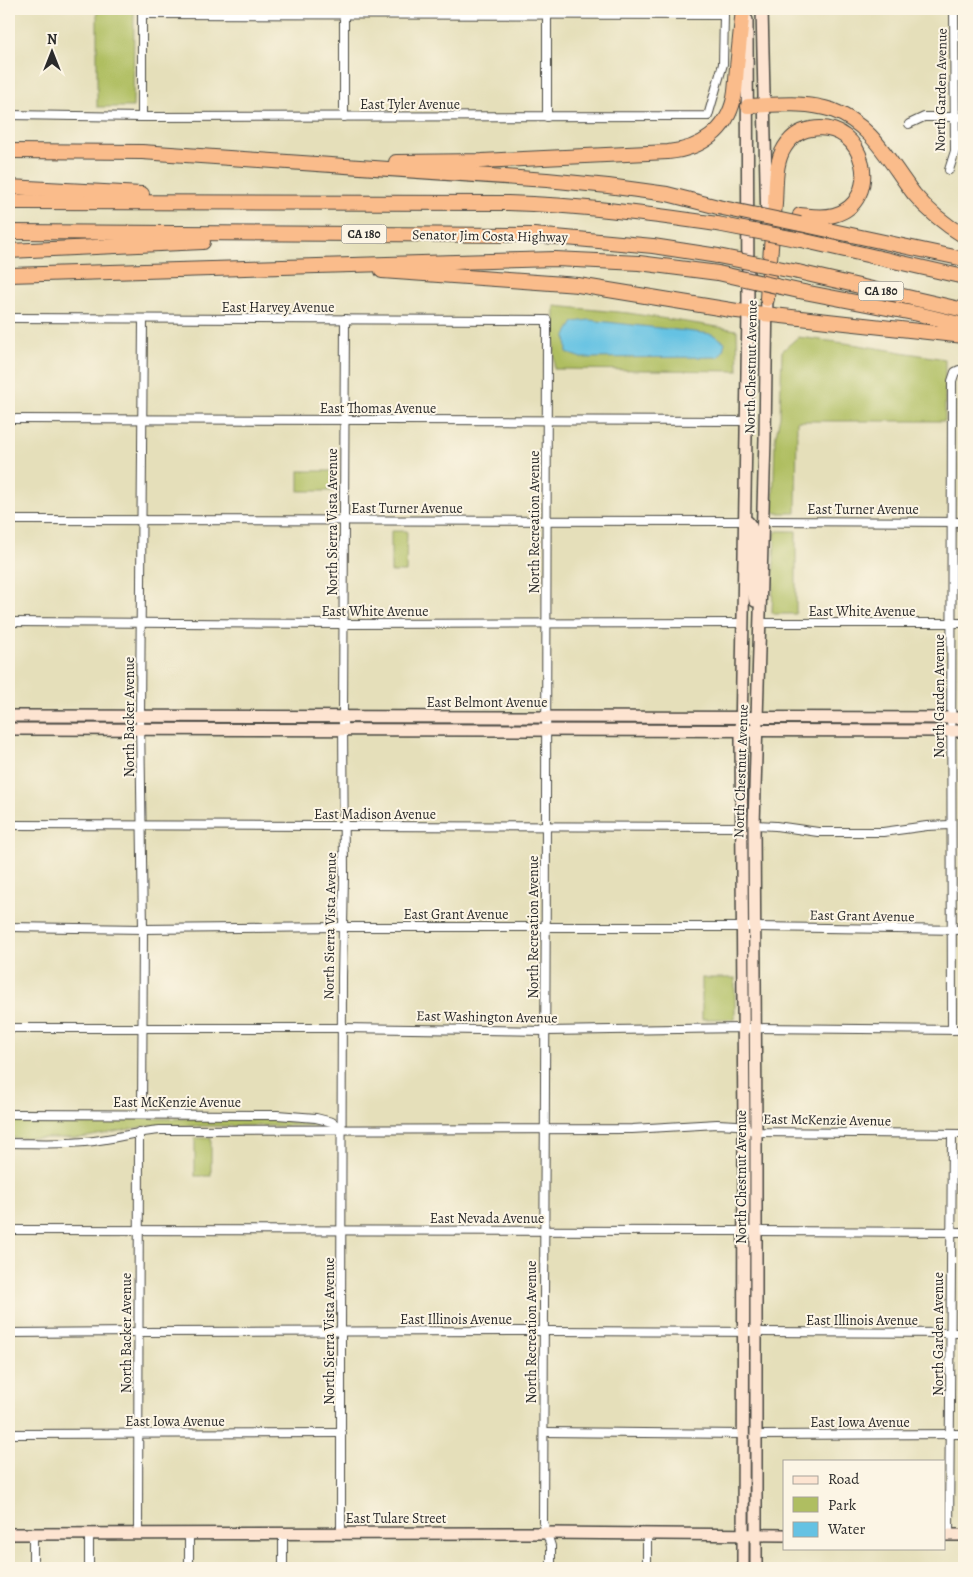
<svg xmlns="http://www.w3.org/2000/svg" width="973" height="1577" viewBox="0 0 973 1577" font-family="Alegreya,serif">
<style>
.green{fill:#afbe61;stroke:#6d7446}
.water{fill:#65c2e3;stroke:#487687}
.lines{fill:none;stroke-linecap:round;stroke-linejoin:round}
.minor-casing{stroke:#474640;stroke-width:10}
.secondary-casing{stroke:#474640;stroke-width:14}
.motorway-casing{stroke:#474640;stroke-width:16}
.minor{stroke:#fff;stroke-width:8}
.secondary{stroke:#fde4d1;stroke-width:11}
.motorway{stroke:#fabc8b;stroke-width:14}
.motorway-bridge-casing{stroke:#474640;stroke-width:16;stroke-linecap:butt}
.motorway-bridge{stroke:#fabc8b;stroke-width:14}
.labels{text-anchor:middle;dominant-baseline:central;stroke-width:4;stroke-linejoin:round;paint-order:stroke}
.shield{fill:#fcf5e5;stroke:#6a6863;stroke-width:1}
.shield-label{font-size:12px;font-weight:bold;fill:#2b2b2b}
.street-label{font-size:14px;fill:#2b2b2b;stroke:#fcf5e5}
</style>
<rect width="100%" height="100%" fill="#fcf5e5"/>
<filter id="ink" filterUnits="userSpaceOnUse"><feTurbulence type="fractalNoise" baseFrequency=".02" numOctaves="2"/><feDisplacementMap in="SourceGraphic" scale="10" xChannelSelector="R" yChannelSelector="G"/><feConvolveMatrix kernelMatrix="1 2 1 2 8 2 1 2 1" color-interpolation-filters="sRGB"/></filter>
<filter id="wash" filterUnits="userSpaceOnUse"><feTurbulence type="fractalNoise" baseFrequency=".0096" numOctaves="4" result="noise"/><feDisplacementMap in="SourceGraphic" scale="20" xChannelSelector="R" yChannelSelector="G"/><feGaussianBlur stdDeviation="1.12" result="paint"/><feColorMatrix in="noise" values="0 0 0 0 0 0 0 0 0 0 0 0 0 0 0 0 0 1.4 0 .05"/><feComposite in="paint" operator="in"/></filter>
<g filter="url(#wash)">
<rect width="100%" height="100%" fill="#e5dfba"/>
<g class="green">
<polygon points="97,9 134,9 133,107 97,107"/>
<polygon points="555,306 628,313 737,330 738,371 554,369"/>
<polygon points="798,337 852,344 945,359 945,421 797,421 796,513 776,513 773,510 775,440 780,416 782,351"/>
<rect x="299" y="471" width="37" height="20"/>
<polygon points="391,531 407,531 406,572 391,572"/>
<polygon points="777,531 796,531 796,614 774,614 772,612 775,533"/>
<rect x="702" y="978" width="33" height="41"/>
<polygon points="9,1118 268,1119 332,1126 147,1126 81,1138 9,1138"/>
<rect x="195" y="1138" width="16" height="38"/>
</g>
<polygon class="water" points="589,320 712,334 725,342 723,351 718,357 581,358 567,353 566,335 574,322"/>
</g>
<g filter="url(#ink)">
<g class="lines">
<g class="minor-casing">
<g id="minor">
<polyline points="142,9 142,117"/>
<polyline points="9,115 142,117 708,116 723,64 724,15 142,14"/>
<polyline points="344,117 344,9"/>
<polyline points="547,117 547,9"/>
<polyline points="909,124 924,117 964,117"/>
<polyline points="949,170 955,151 954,9"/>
<path d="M9 318 547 320C545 721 547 1121 543 1522L551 1546V1568"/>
<polyline points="9,419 747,421"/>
<polyline points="9,520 745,521"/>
<polyline points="762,521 964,522"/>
<polyline points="9,622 344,624 742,623"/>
<polyline points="760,623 964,623"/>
<polyline points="9,825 742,827"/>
<polyline points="754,825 776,826 818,832 883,832 927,826 950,825"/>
<polyline points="9,927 143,929 342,927 755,927 964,930"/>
<polyline points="9,1028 342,1028 546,1031 743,1028 964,1030"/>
<path d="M952 1030C950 814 952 597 952 381L955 372 959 370H964"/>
<polyline points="9,1114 277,1115 316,1118 332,1122 342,1129"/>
<polyline points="142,1114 143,929 140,717 143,319"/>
<path d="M9 1143C37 1143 66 1145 94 1141 116 1138 137 1132 160 1130L632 1129 717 1124 737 1125 756 1132 964 1134"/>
<polyline points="9,1230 756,1231 964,1232"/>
<polyline points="9,1333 138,1332 544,1331 964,1333"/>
<polyline points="544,1432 743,1434"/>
<polyline points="9,1434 342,1433"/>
<polyline points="755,1435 964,1434"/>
<polyline points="138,1534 139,1132"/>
<polyline points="341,1534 341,1332 342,977 344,876 343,717 345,319"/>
<polyline points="647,1534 647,1568"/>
<polyline points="189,1535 189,1568"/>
<polyline points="949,1535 952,1134"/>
<polyline points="33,1568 33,1534"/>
<polyline points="89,1568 89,1534"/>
<polyline points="283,1568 283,1535"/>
</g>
</g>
<g class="secondary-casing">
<g id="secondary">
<polyline points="762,9 767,224"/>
<polyline points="745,521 748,522 751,526 754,535 753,590 755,601"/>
<polyline points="9,716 964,718"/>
<polyline points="9,729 964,731"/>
<polyline points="9,1534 546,1533 784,1535"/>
<polyline points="944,1535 964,1535"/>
<polyline points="743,1568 744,1127 741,738 748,312 747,20"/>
<polyline points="756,1568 756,1132 754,825 765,439 767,290"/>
</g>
</g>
<g class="motorway-casing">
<g id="motorway">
<path d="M748 106C775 105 806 101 832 110 873 125 889 162 914 194 928 211 946 225 964 236"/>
<polyline points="9,151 142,152 547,180 608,186 667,194 718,207"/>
<path d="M396 162 482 161 668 152C701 149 727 131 734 98 736 88 736 77 737 67 739 47 741 28 743 9"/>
<polyline points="9,187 142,194"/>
<path d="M9 202 508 203C578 205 647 214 717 224"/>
<polyline points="800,224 964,259"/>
<polyline points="9,232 534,235 653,246 718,256"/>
<polyline points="801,240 964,277"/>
<polyline points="9,251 203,242"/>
<polyline points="382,271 578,285 737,311 964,336"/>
<polyline points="798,272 964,310"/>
<polyline points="9,275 555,259 639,263 718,273"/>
<polyline points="799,291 918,314 964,325"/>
<path d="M767 299C769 267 772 236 775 204 776 187 775 167 782 152 788 140 798 131 811 129 867 119 883 202 834 215 823 218 811 216 800 215"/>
</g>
</g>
<use href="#minor" class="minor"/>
<use href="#secondary" class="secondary"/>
<use href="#motorway" class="motorway"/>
<g class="motorway-bridge-casing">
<g id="motorway-bridge">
<polyline points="718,207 800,224"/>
<polyline points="717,224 801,240"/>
<polyline points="718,256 798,272"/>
<polyline points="718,273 799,291"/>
</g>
</g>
<use href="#motorway-bridge" class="motorway-bridge"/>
</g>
</g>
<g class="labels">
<g class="shield">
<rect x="341.5" y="224.5" width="45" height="19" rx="4"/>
<rect x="858.5" y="281.5" width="45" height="19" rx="4"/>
</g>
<g class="shield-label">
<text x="364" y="234">CA 180</text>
<text x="881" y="291">CA 180</text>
</g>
<g class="street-label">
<text transform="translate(941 90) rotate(-89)">North Garden Avenue</text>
<text x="410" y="104">East Tyler Avenue</text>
<text transform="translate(490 236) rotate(1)">Senator Jim Costa Highway</text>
<text x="278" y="307">East Harvey Avenue</text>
<text transform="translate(751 367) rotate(-89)">North Chestnut Avenue</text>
<text x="378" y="408">East Thomas Avenue</text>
<text x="407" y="508">East Turner Avenue</text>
<text x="863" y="509">East Turner Avenue</text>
<text transform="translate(332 522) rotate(-90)">North Sierra Vista Avenue</text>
<text transform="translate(534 522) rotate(-90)">North Recreation Avenue</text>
<text x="375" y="611">East White Avenue</text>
<text x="862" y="611">East White Avenue</text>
<text transform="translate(939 696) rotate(-90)">North Garden Avenue</text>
<text x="487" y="702">East Belmont Avenue</text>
<text transform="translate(129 717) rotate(-90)">North Backer Avenue</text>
<text transform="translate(741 771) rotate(-88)">North Chestnut Avenue</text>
<text x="375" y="814">East Madison Avenue</text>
<text x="456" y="914">East Grant Avenue</text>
<text transform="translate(862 916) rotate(1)">East Grant Avenue</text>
<text transform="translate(330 926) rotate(-89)">North Sierra Vista Avenue</text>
<text transform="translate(533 927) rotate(-90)">North Recreation Avenue</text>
<text transform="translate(487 1017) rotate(1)">East Washington Avenue</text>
<text x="177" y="1102">East McKenzie Avenue</text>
<text transform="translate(827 1120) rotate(1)">East McKenzie Avenue</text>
<text transform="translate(741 1177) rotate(-90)">North Chestnut Avenue</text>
<text x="487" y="1218">East Nevada Avenue</text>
<text x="456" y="1319">East Illinois Avenue</text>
<text x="862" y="1320">East Illinois Avenue</text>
<text transform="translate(329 1331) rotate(-90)">North Sierra Vista Avenue</text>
<text transform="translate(531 1332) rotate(-90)">North Recreation Avenue</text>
<text transform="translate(126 1333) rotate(-90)">North Backer Avenue</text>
<text transform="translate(938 1334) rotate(-90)">North Garden Avenue</text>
<text x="175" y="1421">East Iowa Avenue</text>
<text x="860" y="1422">East Iowa Avenue</text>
<text x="396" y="1518">East Tulare Street</text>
</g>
</g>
<rect width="973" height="1577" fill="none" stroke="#fcf5e5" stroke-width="30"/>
<rect x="783" y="1460" width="162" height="90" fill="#fcf5e5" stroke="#a8a49b"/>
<rect x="793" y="1476" width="25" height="8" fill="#fde4d1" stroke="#a8a49b"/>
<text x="828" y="1484" font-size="15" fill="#2b2b2b">Road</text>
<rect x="793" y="1497" width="25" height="15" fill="#afbe61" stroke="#a8a49b"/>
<text x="828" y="1510" font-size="15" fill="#2b2b2b">Park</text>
<rect x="793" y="1522" width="25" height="15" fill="#65c2e3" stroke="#a8a49b"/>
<text x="828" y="1534" font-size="15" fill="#2b2b2b">Water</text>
<g transform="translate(52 52)" stroke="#fcf5e5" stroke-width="4" paint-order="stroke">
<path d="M0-4L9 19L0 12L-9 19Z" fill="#2b2b2b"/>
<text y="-8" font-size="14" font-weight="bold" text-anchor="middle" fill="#2b2b2b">N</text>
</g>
</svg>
